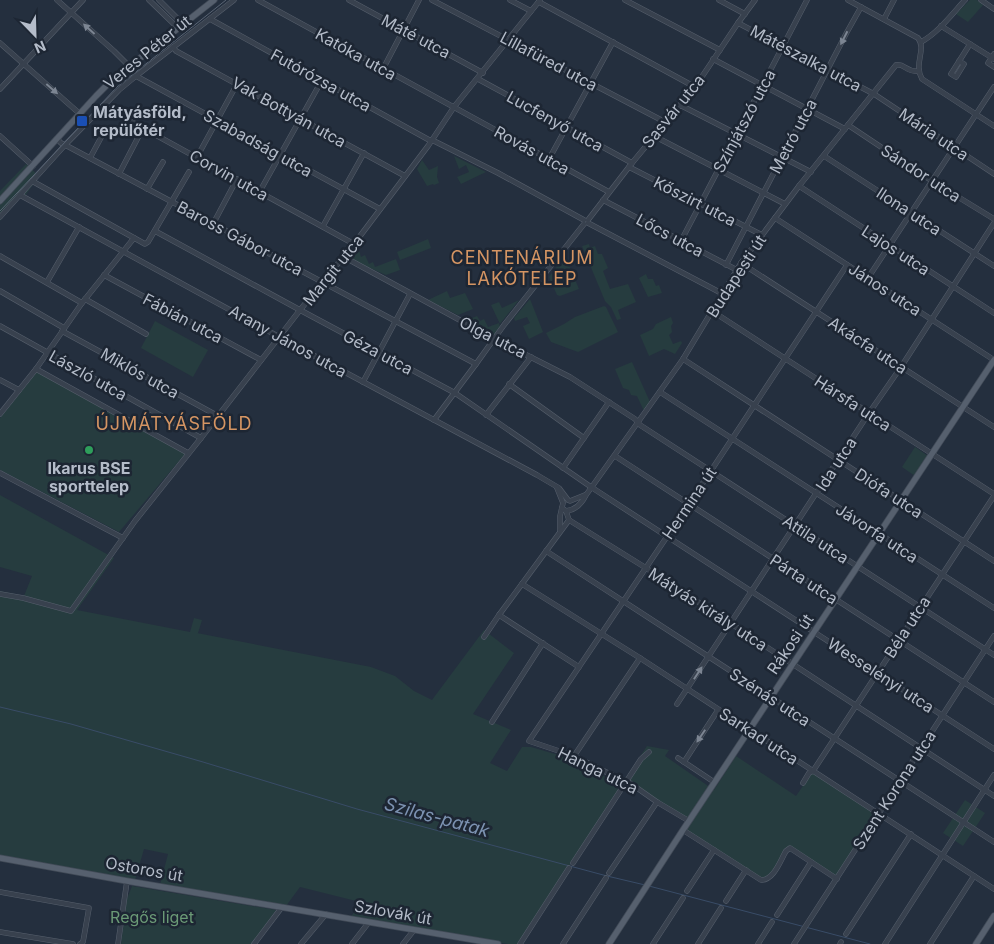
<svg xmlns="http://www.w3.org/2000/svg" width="994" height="944" viewBox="0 0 994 944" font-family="Inter,sans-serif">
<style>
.green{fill:#263c3f}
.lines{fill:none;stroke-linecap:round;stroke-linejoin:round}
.stream{stroke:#394c67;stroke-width:1}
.minor-casing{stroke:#565f6c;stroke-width:5.5}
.major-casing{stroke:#414a57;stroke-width:7}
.minor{stroke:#38414e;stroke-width:4.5}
.major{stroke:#56606e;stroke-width:5.5}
.tram{stroke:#5a6575;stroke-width:1}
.oneway{fill:#7c8592}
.transit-dot{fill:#1a4fb4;stroke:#1d2633;stroke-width:2}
.leisure-dot{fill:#2e9e5b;stroke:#1d2633;stroke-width:2}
.labels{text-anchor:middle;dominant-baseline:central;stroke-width:5;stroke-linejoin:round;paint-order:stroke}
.street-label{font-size:16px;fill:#b4bcc9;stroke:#1d2633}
.poi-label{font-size:16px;font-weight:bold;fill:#b4bcc9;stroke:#1d2633;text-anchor:start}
.park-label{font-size:16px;fill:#6b9a76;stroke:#1d2633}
.neighbourhood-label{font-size:18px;letter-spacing:1px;fill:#d59563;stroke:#1d2633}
.water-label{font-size:18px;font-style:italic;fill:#7c92b1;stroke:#1d2633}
</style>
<rect width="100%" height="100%" fill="#242f3e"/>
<g class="green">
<polygon points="970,0 977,0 983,5 968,22 956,14"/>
<polygon points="454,156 486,172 461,184 457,177 469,172 466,165 459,169"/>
<polygon points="422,160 429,170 438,166 437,177 439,183 434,185 433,184 427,186 417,169"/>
<polygon points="26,164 39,176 25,196 20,197 0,221 0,191"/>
<polygon points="428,239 431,248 400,260 397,252"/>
<polygon points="589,244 590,248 595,246 598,254 602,254 608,268 603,271 610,289 628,284 636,302 618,310 621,319 617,320 611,307 605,301 582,246"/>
<polygon points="358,247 361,257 365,255 369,264 373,262 375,267 396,259 400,270 386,275 351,260"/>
<polygon points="565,256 579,289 560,296 557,295 549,277"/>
<polygon points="646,274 648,279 653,279 656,286 659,285 662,293 648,297 639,278"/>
<polygon points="447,291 450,298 465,293 473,309 458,315 428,300"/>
<polygon points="530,299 543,332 529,339 523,326 530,323 527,317 515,321 514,318"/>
<polygon points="519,300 500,324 491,305 499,302 502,308"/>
<polygon points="604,306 606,307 618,332 578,352 551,342 546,333 564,324 575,317"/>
<polygon points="477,316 480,321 484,319 488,327 499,323 500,327 493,336 465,321"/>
<polygon points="671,317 673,323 671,326 672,332 669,335 673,344 681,341 682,343 675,354 664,349 649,356 640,335 653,329 656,324"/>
<polygon points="155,321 208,350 193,377 141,348"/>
<polygon points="632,362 650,402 644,411 637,396 631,395 629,390 623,388 615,369"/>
<polygon points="36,373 39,373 185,454 119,532 0,470 0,418"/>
<polygon points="915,447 928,456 915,476 902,467"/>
<polygon points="0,495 114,558 77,610 190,632 194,618 202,620 198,633 197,633 371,667 395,676 414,691 432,700 484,630 514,653 473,714 511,730 490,763 507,771 522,747 531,747 572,759 621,785 519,944 508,944 415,929 351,917 360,902 300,887 286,906 160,885 168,854 144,849 135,880 0,856 0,591 24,596 32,576 0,567"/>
<polygon points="647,746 669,750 665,756 714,790 736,756 796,796 813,771 879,814 837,879 790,848 771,876 764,880 685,832 691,823 625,779"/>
<polygon points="965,800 985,813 963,846 943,833"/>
<polygon points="132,886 276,910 252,944 121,944 127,899"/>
</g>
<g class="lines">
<g class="stream">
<polyline points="0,707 71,724 203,762 357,809 607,876 645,885"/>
<polyline points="649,886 870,944"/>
</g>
<g class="minor-casing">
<g id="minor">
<polyline points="57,0 114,51 129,66"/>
<polyline points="149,0 178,28"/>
<polyline points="159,0 183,24"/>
<polyline points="258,0 609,192"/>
<polyline points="349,0 483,73"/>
<polyline points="432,0 665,122"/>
<polyline points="510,0 531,11"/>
<polyline points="625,0 720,50"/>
<polyline points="719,0 745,14"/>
<path d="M848 0 918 38C927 50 913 63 922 79L994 126"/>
<polyline points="981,0 994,9"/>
<polyline points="539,2 695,87"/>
<polyline points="210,19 431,141"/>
<polyline points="884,19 894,0"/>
<polyline points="738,23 874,94 994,174"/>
<polyline points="941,26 994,59"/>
<path d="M921 42C938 33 952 14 965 0"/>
<polyline points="0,43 80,114"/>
<polyline points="173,47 176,51 405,176"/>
<polyline points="994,54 988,63 994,67"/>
<polyline points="713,59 845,129"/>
<polyline points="959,61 964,64 956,77 951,74 970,44"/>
<polyline points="383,69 419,0"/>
<polyline points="136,76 380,209"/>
<polyline points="478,79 632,163"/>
<polyline points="0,89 83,0"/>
<polyline points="680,105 811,172"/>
<polyline points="103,106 354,244"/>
<polyline points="848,125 932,181 994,219"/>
<polyline points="0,136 33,166"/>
<polyline points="654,136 785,204"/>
<polyline points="57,139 61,143 69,147 476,364"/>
<polyline points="432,140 498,173 584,220"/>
<polyline points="824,156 994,266"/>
<polyline points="197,157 237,84"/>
<polyline points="90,158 104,132"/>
<polyline points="549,159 613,42"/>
<polyline points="629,167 762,235"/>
<polyline points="119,174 143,128"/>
<polyline points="32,181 145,244 148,242 189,172"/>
<polyline points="799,186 994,313"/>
<polyline points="147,189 163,162"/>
<polyline points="260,191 322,80"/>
<polyline points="20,195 283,339 537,475 559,488 568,500"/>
<polyline points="603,200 737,270"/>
<polyline points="0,217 65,145 119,90 136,76 234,0"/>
<polyline points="775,218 994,360"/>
<polyline points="588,220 632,163 695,87 738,23 755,0"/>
<polyline points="588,223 723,294"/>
<polyline points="213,224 237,179"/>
<polyline points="323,226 364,153"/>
<polyline points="155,231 300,310 455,393 591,487 994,749"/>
<polyline points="681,241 807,0"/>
<polyline points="0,256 82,303"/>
<polyline points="344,257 489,336 570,377 635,419 640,425 994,655"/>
<polyline points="741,263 994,427"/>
<polyline points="726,265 847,32 861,7"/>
<polyline points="104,275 261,360"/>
<polyline points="868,278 994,87"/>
<polyline points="47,282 79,227"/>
<polyline points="0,291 64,328"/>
<polyline points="85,299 146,334"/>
<polyline points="712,311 994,494"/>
<polyline points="0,326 201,438"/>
<polyline points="62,331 218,416"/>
<polyline points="683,359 994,561"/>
<polyline points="36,369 188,453"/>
<polyline points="0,380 19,390"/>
<polyline points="363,382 410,294"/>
<polyline points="509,384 584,438"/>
<polyline points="660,392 994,608"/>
<polyline points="0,414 36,369 82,303 134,238"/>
<polyline points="486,415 531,357"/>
<polyline points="434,420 476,364 504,325 584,224"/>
<polyline points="615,456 994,702"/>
<polyline points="563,468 609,402"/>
<polyline points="0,473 123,538"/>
<polyline points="557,488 563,503 560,516 560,530"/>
<polyline points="570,501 585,495"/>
<path d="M562 508 566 511C576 510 582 503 586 495L683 359 741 263 799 186 896 65C905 63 906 73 919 71"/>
<polyline points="566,511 569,520 646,568 994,796"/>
<polyline points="546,551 994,842"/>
<polyline points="522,584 640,658 994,889"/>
<polyline points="0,594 23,598 71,611 135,521 201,438 300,310 354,244 428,146 454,107 540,0"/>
<polyline points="499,615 579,667"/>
<polyline points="484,637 499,615 569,520"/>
<polyline points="677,704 869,413 901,367 994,223"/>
<polyline points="492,722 543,643"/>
<polyline points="574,756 640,658"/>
<polyline points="678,758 714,782"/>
<polyline points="684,762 718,710"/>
<polyline points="803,783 809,773 813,771 994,496"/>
<polyline points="689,821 657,802 627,781 624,781 574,756 529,741 689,504 847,265"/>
<path d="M683 830 761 880C774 880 780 861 786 851L790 848 837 879"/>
<polyline points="573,863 641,759 649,752"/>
<polyline points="609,873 657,802"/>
<polyline points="687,891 714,850"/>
<polyline points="0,892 89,908 83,942 80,944"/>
<polyline points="726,901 746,870"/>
<polyline points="777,915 811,862"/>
<polyline points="0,932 73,944"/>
<polyline points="846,934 911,834"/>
<polyline points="118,944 127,881"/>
<polyline points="254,944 282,907"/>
<polyline points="301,944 326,914"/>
<polyline points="352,944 369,922"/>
<polyline points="403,944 414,930"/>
<polyline points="520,944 569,868"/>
<polyline points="563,944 606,878"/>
<polyline points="653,944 683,898"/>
<polyline points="698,944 721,908"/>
<polyline points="758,944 772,922"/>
<polyline points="794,944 994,636"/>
<polyline points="840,944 841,942"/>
<polyline points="885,944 994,775"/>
<polyline points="930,944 974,876"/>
</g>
</g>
<g class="major-casing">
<g id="major">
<polyline points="0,201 96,96 111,81 214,0"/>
<polyline points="0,858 127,881 498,944"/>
<polyline points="609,944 683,830 994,360"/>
<polyline points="976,944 994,916"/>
</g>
</g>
<use href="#minor" class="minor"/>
<use href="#major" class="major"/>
<polyline class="tram" points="0,211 117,87 226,0"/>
</g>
<defs><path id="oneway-solid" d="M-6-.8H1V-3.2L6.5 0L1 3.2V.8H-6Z" transform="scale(1.25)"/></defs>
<g class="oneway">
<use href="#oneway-solid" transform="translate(89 29) rotate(-138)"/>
<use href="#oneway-solid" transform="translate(844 38) rotate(117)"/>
<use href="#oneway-solid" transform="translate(52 89) rotate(41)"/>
<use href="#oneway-solid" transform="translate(698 673) rotate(-57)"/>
<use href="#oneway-solid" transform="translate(701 736) rotate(124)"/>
</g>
<rect class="transit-dot" x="76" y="115" width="12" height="12" rx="2.5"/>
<circle class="leisure-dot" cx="89" cy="450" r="5"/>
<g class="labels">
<g class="street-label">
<text transform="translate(416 36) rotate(28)">Máté utca</text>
<text transform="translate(147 52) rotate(-39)">Veres Péter út</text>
<text transform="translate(356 54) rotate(29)">Katóka utca</text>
<text transform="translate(806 58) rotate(28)">Mátészalka utca</text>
<text transform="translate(549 61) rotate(28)">Lillafüred utca</text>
<text transform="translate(321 80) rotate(29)">Futórózsa utca</text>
<text transform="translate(673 111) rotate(-51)">Sasvár utca</text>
<text transform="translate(289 112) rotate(29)">Vak Bottyán utca</text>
<text transform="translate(555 121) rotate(29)">Lucfenyő utca</text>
<text transform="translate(744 121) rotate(-62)">Színjátszó utca</text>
<text transform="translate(934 134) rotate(34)">Mária utca</text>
<text transform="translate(793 136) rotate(-62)">Metró utca</text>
<text transform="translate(258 143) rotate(29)">Szabadság utca</text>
<text transform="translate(532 150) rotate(29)">Rovás utca</text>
<text transform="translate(921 173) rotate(33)">Sándor utca</text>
<text transform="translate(229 175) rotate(29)">Corvin utca</text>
<text transform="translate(695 201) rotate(27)">Kőszirt utca</text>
<text transform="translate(909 211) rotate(33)">Ilona utca</text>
<text transform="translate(670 235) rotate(28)">Lőcs utca</text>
<text transform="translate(240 238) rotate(28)">Baross Gábor utca</text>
<text transform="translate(896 250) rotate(33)">Lajos utca</text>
<text transform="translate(333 270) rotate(-51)">Margit utca</text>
<text transform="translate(736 276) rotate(-57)">Budapesti út</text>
<text transform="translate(885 289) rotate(33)">János utca</text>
<text transform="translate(183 318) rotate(28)">Fábián utca</text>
<text transform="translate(493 337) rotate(27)">Olga utca</text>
<text transform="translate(288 341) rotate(29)">Arany János utca</text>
<text transform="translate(868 345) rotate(33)">Akácfa utca</text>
<text transform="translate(378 352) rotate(28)">Géza utca</text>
<text transform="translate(140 373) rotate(29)">Miklós utca</text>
<text transform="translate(88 375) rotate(29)">László utca</text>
<text transform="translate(853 403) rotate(33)">Hársfa utca</text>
<text transform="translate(836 464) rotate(-57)">Ida utca</text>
<text transform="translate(889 493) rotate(33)">Diófa utca</text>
<text transform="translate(689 503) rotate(-56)">Hermina út</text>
<text transform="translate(877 533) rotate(33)">Jávorfa utca</text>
<text transform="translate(816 539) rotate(33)">Attila utca</text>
<text transform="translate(804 579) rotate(33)">Párta utca</text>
<text transform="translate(708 609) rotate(33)">Mátyás király utca</text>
<text transform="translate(907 627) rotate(-57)">Béla utca</text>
<text transform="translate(790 644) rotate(-56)">Rákosi út</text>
<text transform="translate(881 675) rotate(33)">Wesselényi utca</text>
<text transform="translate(770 697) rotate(33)">Szénás utca</text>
<text transform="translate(759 736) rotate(33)">Sarkad utca</text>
<text transform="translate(598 770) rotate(26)">Hanga utca</text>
<text transform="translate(894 790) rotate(-57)">Szent Korona utca</text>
<text transform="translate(144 869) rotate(10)">Ostoros út</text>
<text transform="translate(393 912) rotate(10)">Szlovák út</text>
</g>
<g class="poi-label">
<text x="93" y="112">Mátyásföld,<tspan x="93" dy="18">repülőtér</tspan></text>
<text x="89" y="468" text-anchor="middle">Ikarus BSE<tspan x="89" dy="18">sporttelep</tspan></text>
</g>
<g class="park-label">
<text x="152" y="917">Regős liget</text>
</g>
<g class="neighbourhood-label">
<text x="522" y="257">CENTENÁRIUM<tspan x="522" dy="21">LAKÓTELEP</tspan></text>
<text x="174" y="423">ÚJMÁTYÁSFÖLD</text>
</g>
<g class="water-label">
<text transform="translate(437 817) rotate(15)">Szilas-patak</text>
</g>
</g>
<g transform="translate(35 35) rotate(157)" stroke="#1d2633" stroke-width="4" paint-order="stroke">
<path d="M0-4L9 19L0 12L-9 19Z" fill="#b4bcc9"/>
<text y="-8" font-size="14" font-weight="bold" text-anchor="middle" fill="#b4bcc9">N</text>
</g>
</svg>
